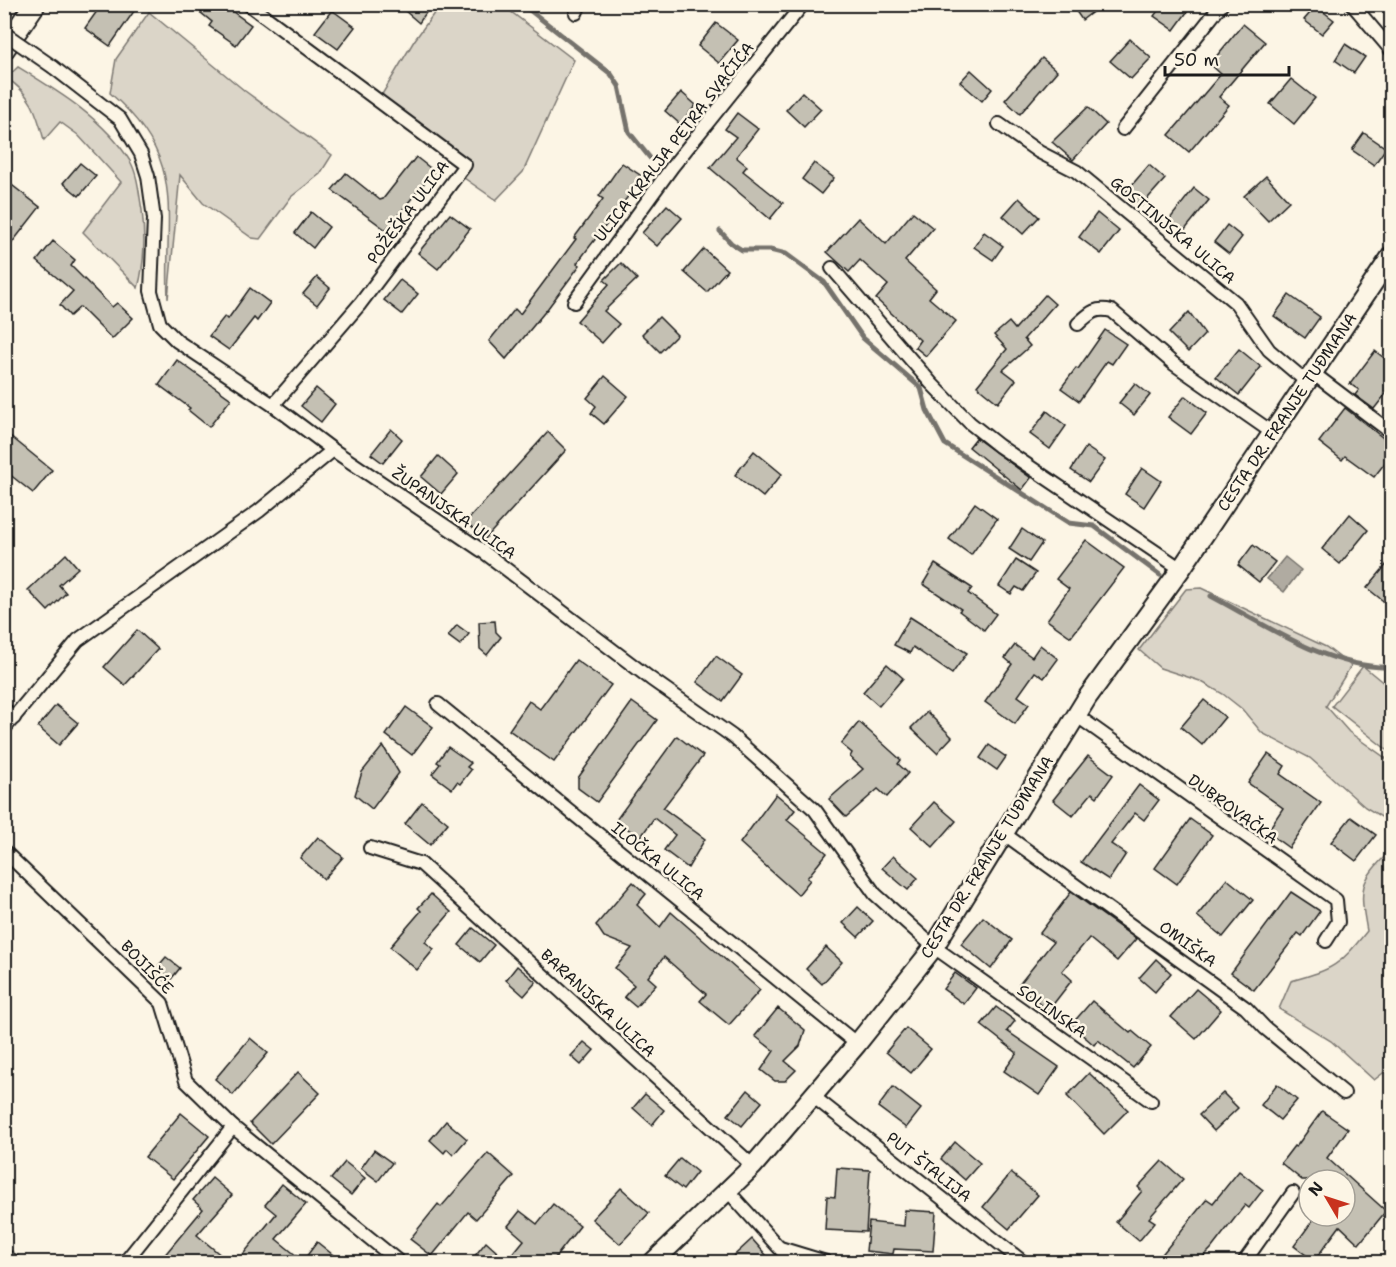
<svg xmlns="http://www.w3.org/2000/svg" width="1396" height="1267" viewBox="0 0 1396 1267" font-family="'Shantell Sans',sans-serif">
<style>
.green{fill:#dbd5c8;stroke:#7c7872;stroke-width:1.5}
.water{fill:#b0aba1;stroke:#75726c;stroke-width:1.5}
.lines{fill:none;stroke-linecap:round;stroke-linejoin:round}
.stream{stroke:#75726c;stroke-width:5}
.building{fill:#c4c0b3;stroke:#1c1c1c;stroke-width:1.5}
.minor-casing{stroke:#1c1c1c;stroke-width:16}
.secondary-casing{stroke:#1c1c1c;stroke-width:22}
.primary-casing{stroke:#1c1c1c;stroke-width:24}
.minor{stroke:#fcf5e5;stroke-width:12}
.secondary{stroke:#fcf5e5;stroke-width:18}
.primary{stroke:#fcf5e5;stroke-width:20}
.minor-bridge-casing{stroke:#1c1c1c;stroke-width:16;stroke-linecap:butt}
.minor-bridge{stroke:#fcf5e5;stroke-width:12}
.labels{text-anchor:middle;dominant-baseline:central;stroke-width:5;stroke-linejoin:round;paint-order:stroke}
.street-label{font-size:16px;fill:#1c1c1c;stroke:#fcf5e5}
</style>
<rect width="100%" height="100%" fill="#fcf5e5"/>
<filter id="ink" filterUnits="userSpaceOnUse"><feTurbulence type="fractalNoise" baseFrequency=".0167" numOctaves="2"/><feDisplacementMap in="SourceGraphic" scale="12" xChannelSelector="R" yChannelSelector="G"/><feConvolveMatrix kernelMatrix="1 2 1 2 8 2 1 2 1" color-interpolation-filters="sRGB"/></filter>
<g filter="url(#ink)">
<g class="green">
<polygon points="440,5 502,5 574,60 523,172 496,200 464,178 469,160 381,96 414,41"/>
<path d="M149 12 245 91 332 155 320 174 291 197 260 239 252 238 203 203 180 175 168 299C164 209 188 161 110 93L116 59Z"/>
<path d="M18 67C59 92 104 119 130 161 138 175 139 194 142 210 145 236 145 263 138 288L83 232 121 182 78 135 60 122 44 140C37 113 31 93 6 78Z"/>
<polygon points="1201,588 1326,647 1351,666 1326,706 1349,732 1391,762 1391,823 1365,807 1310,758 1262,733 1242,709 1223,694 1200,681 1160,668 1139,650 1186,589"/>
<polygon points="1363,666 1391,689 1391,753 1332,706"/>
<path d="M1391 850V1067L1374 1080 1331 1041 1279 1009 1291 981C1334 969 1339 966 1367 931 1359 887 1359 882 1391 850Z"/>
</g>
<polygon class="water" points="1285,557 1301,570 1284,592 1267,579"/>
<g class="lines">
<g class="stream">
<polyline points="522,4 611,74 619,86 629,132 650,158"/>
<polyline points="720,231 731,243 742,250 770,250 786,254 824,282 863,338 921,388 927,410 945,444 1069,523 1094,526 1160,575"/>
<path d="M1211 596C1264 624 1330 670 1392 667"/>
</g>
</g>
<g class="building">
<polygon points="102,4 139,4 110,46 85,28"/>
<polygon points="190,4 222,4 251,25 236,45 209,26 212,22"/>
<polygon points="397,4 432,4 419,23"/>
<polygon points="1071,4 1103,4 1082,20"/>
<polygon points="1163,4 1193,4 1174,30 1154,16"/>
<polygon points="1316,6 1334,20 1322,34 1304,20"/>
<polygon points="332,10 355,27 338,49 315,32"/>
<polygon points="716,23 738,40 719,63 698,46"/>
<polygon points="1243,24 1265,42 1219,97 1229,105 1189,152 1169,135 1221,74 1210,64"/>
<polygon points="1130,39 1151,58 1131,79 1110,61"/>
<polygon points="1345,44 1365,57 1354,73 1335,60"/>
<polygon points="1042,58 1057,71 1020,114 1005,100"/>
<polygon points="971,70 992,89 982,101 960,82"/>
<polygon points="1291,79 1315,98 1294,124 1270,104"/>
<polygon points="681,92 696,105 680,124 665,111"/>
<polygon points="802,92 821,109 804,127 786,110"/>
<polygon points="1088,107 1106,124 1073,160 1052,142"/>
<polygon points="737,113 758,129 736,157 747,166 743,171 783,203 770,219 710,168 736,137 725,129"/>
<polygon points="1364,133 1386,148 1374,165 1352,150"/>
<polygon points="416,157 434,171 386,230 332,190 346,173 380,200 383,199"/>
<polygon points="80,163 96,176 79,196 63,183"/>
<polygon points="622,163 643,177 577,263 580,265 548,308 506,359 489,341 515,309 520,314 576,239 574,238 603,199 599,196"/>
<polygon points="814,163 834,178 821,194 802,179"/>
<polygon points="1149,165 1165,179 1141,206 1125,193"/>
<polygon points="1266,176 1289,201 1268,221 1244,196"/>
<polygon points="4,179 40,207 4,253"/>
<polygon points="1194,188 1209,200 1184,231 1169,220"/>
<polygon points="1019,198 1039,217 1023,234 1003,216"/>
<polygon points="667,205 682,218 657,246 642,233"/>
<polygon points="311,212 329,227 313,248 295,233"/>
<polygon points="913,212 933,228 905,261 936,289 929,298 956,321 926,356 915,347 920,340 876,299 888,285 860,260 849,272 827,252 858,218 886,244"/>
<polygon points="1097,213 1119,231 1101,254 1079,237"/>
<polygon points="450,214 470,229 438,269 418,253"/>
<polygon points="1227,225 1242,237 1229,254 1214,242"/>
<polygon points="984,232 1003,246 993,260 974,247"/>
<polygon points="53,241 75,260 71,266 112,307 117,303 133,318 112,339 80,307 70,316 60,305 73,291 37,261"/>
<polygon points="704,249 727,270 707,292 684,272"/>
<polygon points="621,263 637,279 604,311 619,324 602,343 577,321 609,284 604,280"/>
<polygon points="317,277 330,288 317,305 303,294"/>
<polygon points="400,280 418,294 402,314 384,300"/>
<polygon points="250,288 270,303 257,321 254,318 229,350 209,336 225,316 228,319"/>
<polygon points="1045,295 1055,304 1024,339 1030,346 1003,370 1016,380 998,403 977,386 1007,349 994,335 1009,322 1015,329"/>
<polygon points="1289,295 1320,317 1305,338 1274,316"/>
<polygon points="1189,312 1205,334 1188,352 1169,333"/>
<polygon points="659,317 677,335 660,352 642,334"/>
<polygon points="1105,330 1126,344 1112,364 1107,361 1079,401 1061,388 1076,368 1078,369"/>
<polygon points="1239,349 1261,367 1239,395 1216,377"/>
<polygon points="1375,351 1392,364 1392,386 1374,409 1355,395 1359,390 1350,384"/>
<polygon points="177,360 231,399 209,427 188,410 190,408 159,385"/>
<polygon points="605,376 628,396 604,424 591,413 596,406 587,398"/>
<polygon points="1135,383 1150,395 1134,415 1119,403"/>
<polygon points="316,388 335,404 321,422 301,406"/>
<polygon points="1185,396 1207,413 1191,434 1168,417"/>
<polygon points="1345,408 1392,445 1392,454 1374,477 1345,456 1342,460 1319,442"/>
<polygon points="1047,411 1066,426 1050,449 1030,434"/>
<polygon points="391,429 402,439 383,463 371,454"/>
<polygon points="4,431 52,470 33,493 4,470"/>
<polygon points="548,432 566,450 485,539 466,522"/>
<polygon points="976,438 1031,478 1022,490 969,447"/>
<polygon points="1086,447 1105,460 1089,482 1071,470"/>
<polygon points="754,451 782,474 763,497 735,475"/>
<polygon points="438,456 458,474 441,494 421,477"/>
<polygon points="1142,468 1161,481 1144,507 1125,494"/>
<polygon points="975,503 997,519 971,555 949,539"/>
<polygon points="1350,514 1368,530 1340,564 1322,549"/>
<polygon points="1022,529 1042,543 1029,562 1009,549"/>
<polygon points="1086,540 1124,568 1071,637 1047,620 1069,589 1056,579"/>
<polygon points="1253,545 1275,562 1259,582 1238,565"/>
<polygon points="66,554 78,568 59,585 66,593 48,611 28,590"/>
<polygon points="1392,558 1392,608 1367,588"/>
<polygon points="1016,560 1036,573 1023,591 1016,587 1011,594 999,586"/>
<polygon points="935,564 972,588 968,593 996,614 984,630 959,611 961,609 923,584"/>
<polygon points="910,617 967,653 952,674 913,647 910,653 894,645"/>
<polygon points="495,621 496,632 501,637 487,655 480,649 479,622"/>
<polygon points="457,625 469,634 460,645 448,636"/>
<polygon points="137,630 158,649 125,685 104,667"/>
<polygon points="1015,645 1032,657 1040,645 1058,659 1044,678 1035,672 1018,696 1029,704 1015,724 985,702 1012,664 1005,658"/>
<polygon points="716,656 742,675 723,701 697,682"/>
<polygon points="576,660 611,685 554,762 509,730 529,701 540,709"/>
<polygon points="887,664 903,678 879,706 863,692"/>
<polygon points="1204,700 1225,717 1202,745 1181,727"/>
<polygon points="632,702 657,720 597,802 578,788 578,778"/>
<polygon points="56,705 78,723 59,745 38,727"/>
<polygon points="406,707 433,727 412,755 386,735"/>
<polygon points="927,712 952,737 937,753 911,728"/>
<polygon points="859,722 901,760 898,764 908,773 887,797 878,789 846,817 829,799 863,769 850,757 852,753 841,744"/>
<polygon points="677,736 703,756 663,808 705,839 688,868 664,850 675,835 654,818 640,838 616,820"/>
<polygon points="989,745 1006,757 997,770 980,758"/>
<polygon points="383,746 399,773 372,809 355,795 362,772"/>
<polygon points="448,747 471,763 467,767 471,770 460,784 457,782 452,789 432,774 440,764 437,762"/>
<polygon points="1268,754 1285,766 1280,774 1321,803 1289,848 1267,832 1283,808 1248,783"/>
<polygon points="1088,756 1113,775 1097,797 1092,793 1073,816 1053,800"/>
<polygon points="1139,785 1159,800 1144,820 1135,813 1111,844 1126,854 1109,880 1081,862"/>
<polygon points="776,794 795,810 787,820 827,853 807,878 810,880 798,895 740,843"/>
<polygon points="422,802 448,823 430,845 405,824"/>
<polygon points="934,802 956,821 933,847 911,827"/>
<polygon points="1351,817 1376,835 1356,861 1331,842"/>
<polygon points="1190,819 1212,835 1177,884 1155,868"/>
<polygon points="318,837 343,857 324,879 300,858"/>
<polygon points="893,856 918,878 908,890 882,868"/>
<polygon points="1227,879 1253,900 1223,937 1197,916"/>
<polygon points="633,882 646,894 637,905 660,927 671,912 760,990 729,1025 700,1001 706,994 664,957 648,977 656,984 636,1007 624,997 634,985 615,968 632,948 604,937 596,925"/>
<polygon points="1071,892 1136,939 1117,961 1089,938 1062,971 1072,980 1048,1011 1018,986 1053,942 1040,933"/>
<polygon points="1291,892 1320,911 1302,936 1298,933 1254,990 1231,973"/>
<polygon points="431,894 451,912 425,942 434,949 417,970 390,947 421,911 418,908"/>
<polygon points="858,907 873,921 858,937 843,923"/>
<polygon points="983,917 1012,940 991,969 961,944"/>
<polygon points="473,928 494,945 480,962 459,945"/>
<polygon points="826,947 842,962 822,984 806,969"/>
<polygon points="166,957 180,968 168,983 154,971"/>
<polygon points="1156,959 1171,973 1155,992 1139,978"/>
<polygon points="517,966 536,982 524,996 506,980"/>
<polygon points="955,973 976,988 964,1004 943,989"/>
<polygon points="1196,989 1221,1010 1196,1039 1171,1017"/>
<polygon points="1092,1001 1130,1033 1132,1031 1151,1047 1133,1068 1098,1040 1094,1045 1071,1025"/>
<polygon points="996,1007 1015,1021 1007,1031 1059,1067 1039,1095 1004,1071 1017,1053 981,1025"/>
<polygon points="778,1008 805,1030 800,1046 785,1061 796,1070 785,1081 775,1081 761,1070 774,1051 755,1036"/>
<polygon points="906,1028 931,1049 911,1073 886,1052"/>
<polygon points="250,1038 268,1053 233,1095 215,1079"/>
<polygon points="584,1042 594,1050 581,1065 571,1056"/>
<polygon points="298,1072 320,1093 271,1144 250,1123"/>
<polygon points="1089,1073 1128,1110 1104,1134 1067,1096"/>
<polygon points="1277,1084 1297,1100 1280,1120 1261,1105"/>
<polygon points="893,1087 921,1109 906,1128 878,1107"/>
<polygon points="748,1090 762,1102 742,1126 728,1115"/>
<polygon points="1223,1093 1238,1108 1214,1131 1199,1115"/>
<polygon points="645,1094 664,1110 652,1125 633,1108"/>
<polygon points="1322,1111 1348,1129 1327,1158 1386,1211 1359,1244 1340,1226 1314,1261 1294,1246 1316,1216 1345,1216 1345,1180 1302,1180 1281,1163 1294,1146 1296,1147"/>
<polygon points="181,1113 209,1136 173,1179 145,1157"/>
<polygon points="446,1121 467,1139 453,1155 447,1149 444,1153 430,1140"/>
<polygon points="955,1142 980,1163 965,1180 941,1159"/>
<polygon points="374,1150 392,1163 378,1181 361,1168"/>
<polygon points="488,1153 514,1176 476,1219 468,1212 432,1256 410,1239 438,1204 441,1207"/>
<polygon points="680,1158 697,1172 683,1190 665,1176"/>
<polygon points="1162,1161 1183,1179 1149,1218 1155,1222 1139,1241 1116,1222 1142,1191 1138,1187"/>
<polygon points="345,1162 365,1178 351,1195 331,1179"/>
<polygon points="837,1168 870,1170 866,1232 825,1230 827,1196 835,1197"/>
<polygon points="1239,1171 1263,1190 1249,1208 1245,1205 1211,1249 1197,1263 1155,1263 1207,1199 1213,1203"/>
<polygon points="1011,1173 1038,1195 1009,1229 983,1207"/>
<polygon points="212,1178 232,1195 197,1235 230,1263 158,1263 203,1209 193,1200"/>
<polygon points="282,1184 306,1204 276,1239 303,1261 317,1242 343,1263 236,1263 276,1214 265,1205"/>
<polygon points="621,1188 649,1213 620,1244 592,1219"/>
<polygon points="553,1204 580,1226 551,1263 469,1263 486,1242 507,1261 524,1240 508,1226 520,1211 537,1224"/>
<polygon points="905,1210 936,1212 933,1251 894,1249 893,1254 866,1251 869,1222 904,1226"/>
<polygon points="752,1239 773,1263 726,1263"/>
</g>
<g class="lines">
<g class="minor-casing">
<g id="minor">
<polyline points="248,4 465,165 360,304 273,405"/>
<polyline points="1352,4 1392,51"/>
<polyline points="576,13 580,4"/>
<polyline points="53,67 120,119 141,154 148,176 154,219 151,291 160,324 177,341 273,405 333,450 481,550 651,679 732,736 815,810 875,894 934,947 1151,1101"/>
<polyline points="999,124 1039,152 1076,171 1236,303 1269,350 1308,383"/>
<polyline points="1123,129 1222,4"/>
<polyline points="832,268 931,383 970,423 999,446 1181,569"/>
<polyline points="574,302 672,167 803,4"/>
<path d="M1078 324C1090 313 1095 307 1112 311L1174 364 1273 433"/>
<polyline points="1314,374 1392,433"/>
<polyline points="438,704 857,1044"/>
<polyline points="4,709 14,718"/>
<polyline points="1076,715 1336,900 1338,922 1326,941"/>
<polyline points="4,729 78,640 259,511 333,450"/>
<polyline points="1003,833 1246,1008 1265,1028 1344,1093"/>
<polyline points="370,848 421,864 753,1166"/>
<polyline points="4,851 162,1003 186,1081 233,1127 399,1262"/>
<polyline points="814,1097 1023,1262"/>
<polyline points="728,1191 792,1262"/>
<polyline points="780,1248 826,1262"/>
<polyline points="4,1255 14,1262"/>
<polyline points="125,1262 233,1127"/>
<polyline points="1244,1262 1293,1193"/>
</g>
</g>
<g class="secondary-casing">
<polyline id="secondary" points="653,1262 753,1166 857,1044 934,947 1087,698 1181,569 1392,255"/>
</g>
<g class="primary-casing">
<polyline id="primary" points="4,49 35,4"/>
</g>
<use href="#minor" class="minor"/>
<use href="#secondary" class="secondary"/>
<use href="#primary" class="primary"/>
<g class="minor-bridge-casing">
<polyline id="minor-bridge" points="4,33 53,67"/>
</g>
<use href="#minor-bridge" class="minor-bridge"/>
</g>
</g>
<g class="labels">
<g class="street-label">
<text transform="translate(674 142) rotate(-52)">ULICA KRALJA PETRA SVAČIĆA</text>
<text transform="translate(408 212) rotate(-53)">POŽEŠKA ULICA</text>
<text transform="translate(1173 230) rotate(40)">GOSTINJSKA ULICA</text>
<text transform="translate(1287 412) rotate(-56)">CESTA DR. FRANJE TUĐMANA</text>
<text transform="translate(454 513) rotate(35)">ŽUPANJSKA ULICA</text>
<text transform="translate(1233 809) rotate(36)">DUBROVAČKA</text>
<text transform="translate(987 857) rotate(-58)">CESTA DR. FRANJE TUĐMANA</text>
<text transform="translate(658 861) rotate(39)">ILOČKA ULICA</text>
<text transform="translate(1188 944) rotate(36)">OMIŠKA</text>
<text transform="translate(147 967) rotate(46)">BOJIŠĆE</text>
<text transform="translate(598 1003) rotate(43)">BARANJSKA ULICA</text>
<text transform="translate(1052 1011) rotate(35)">SOLINSKA</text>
<text transform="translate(929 1167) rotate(38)">PUT ŠTALIJA</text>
</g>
</g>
<rect width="1396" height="1267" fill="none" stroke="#fcf5e5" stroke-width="24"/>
<rect x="12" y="12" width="1372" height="1243" fill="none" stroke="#1c1c1c" stroke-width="2" filter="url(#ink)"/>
<g transform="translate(1327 1198) rotate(309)"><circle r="28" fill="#fcf5e5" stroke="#a29e95" stroke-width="1.5"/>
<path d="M0-4.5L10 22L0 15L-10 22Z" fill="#c8321e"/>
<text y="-9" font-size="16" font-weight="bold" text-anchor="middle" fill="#1c1c1c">N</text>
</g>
<path d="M1165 66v9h124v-9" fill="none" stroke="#1c1c1c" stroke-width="3"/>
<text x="1174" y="66" font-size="18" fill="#1c1c1c" stroke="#fcf5e5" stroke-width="4.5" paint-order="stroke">50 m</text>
</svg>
